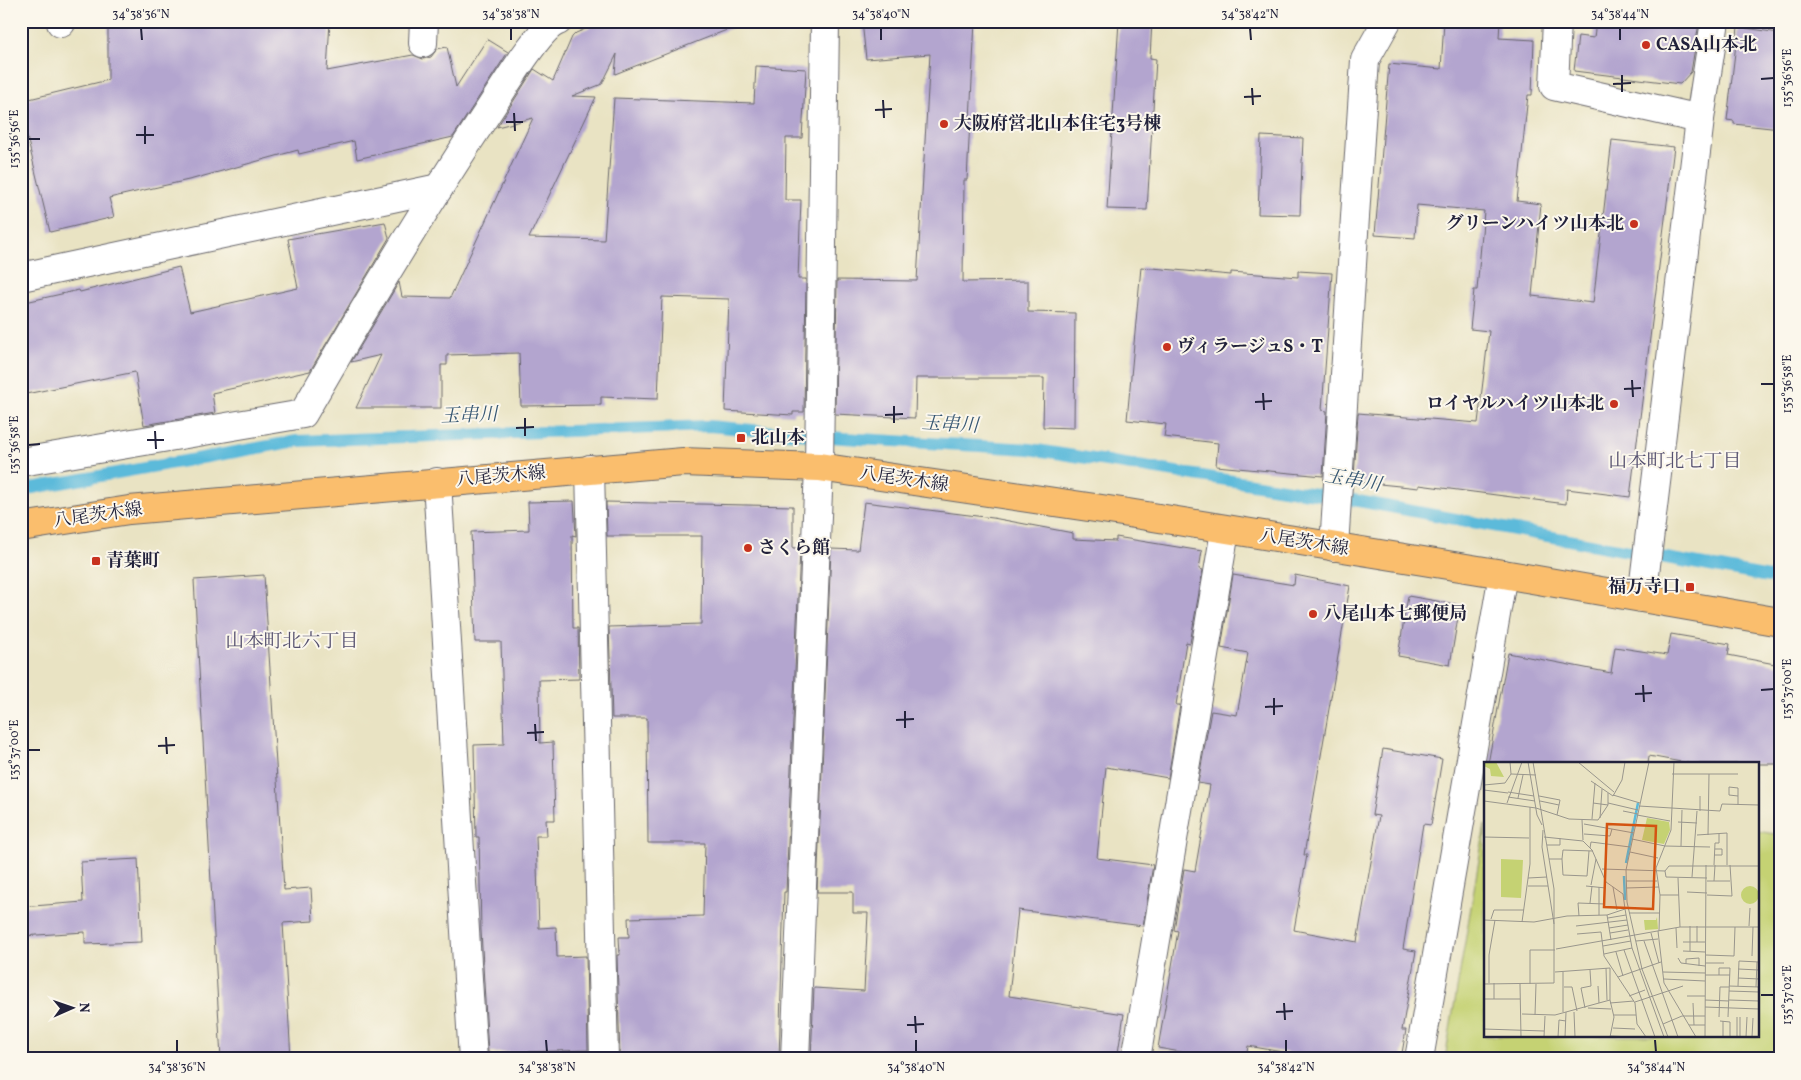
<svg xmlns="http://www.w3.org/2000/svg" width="1801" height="1080" viewBox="0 0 1801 1080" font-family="Vollkorn,'Noto Serif JP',serif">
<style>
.green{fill:#c5d273;stroke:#747a57}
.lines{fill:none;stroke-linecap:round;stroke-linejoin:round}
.stream{stroke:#5cbada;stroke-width:12}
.building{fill:#b3a5cf}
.street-casing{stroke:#68666b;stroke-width:30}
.primary-casing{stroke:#68666b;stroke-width:30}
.street{stroke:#fff;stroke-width:28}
.primary{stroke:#fabe6d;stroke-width:28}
.ticks{fill:none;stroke:#22223b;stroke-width:2}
.poi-dot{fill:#c8321e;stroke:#fbf7ec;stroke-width:2}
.labels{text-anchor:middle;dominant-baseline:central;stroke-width:4;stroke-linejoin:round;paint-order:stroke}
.poi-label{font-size:18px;font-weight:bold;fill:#22223b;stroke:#fbf7ec;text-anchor:start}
.street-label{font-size:18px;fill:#22223b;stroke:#fbf7ec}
.water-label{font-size:19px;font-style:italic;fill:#365773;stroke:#fbf7ec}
.neighbourhood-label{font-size:19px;fill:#55506f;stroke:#fbf7ec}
.inset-river{fill:none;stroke:#5cbada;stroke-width:2.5}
.inset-road{fill:none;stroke:#99968d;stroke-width:1}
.view{fill:#d45411;fill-opacity:0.15;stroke:#d45411;stroke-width:2.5}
.inset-edge{fill:none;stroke:#22223b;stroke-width:2.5}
.neatline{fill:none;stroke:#22223b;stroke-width:2}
.ticks-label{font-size:12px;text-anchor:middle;fill:#22223b}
</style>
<rect width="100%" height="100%" fill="#fbf7ec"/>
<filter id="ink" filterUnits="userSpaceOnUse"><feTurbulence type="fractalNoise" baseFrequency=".02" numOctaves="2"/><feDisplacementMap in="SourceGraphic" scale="10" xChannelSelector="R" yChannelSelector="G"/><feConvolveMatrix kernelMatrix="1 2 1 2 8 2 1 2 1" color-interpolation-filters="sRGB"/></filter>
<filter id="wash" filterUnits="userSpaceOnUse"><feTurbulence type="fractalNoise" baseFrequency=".0096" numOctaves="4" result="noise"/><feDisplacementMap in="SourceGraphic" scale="20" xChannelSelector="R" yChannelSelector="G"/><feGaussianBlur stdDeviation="1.12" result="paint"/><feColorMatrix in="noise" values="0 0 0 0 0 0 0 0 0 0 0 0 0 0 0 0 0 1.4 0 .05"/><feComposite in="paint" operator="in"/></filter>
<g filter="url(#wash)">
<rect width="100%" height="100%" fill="#e9e3c3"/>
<polygon class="green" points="1485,825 1485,1036 1757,1036 1757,831 1780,835 1780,1059 1445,1059"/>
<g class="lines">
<polyline class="stream" points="21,490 297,441 709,426 843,438 1030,449 1353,500 1780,579"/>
</g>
<g id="blocks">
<g class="building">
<polygon points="108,21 330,21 327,71 413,55 423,59 431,57 437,49 447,47 456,87 487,39 508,52 453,137 357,159 354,141 299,154 298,150 193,179 109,198 114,217 50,232 21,112 21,101 108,80"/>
<polygon points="605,21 742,21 742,24 615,74 617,54 602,84 572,96 596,97 529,238 604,240 614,98 754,103 756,66 806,69 802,138 786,138 785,200 801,200 798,279 806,279 804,412 793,412 793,415 725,411 729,299 662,297 658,399 601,397 601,405 521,406 519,353 447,355 447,365 441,365 441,408 356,408 381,355 351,362 399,282 402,297 450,298 533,118 497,127 534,69 553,81 572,37 576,33"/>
<polygon points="862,21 975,21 967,180 964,180 963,282 1028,281 1028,312 1075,313 1074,428 1043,427 1044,378 916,378 915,418 835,414 837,280 917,281 930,54 866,59"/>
<polygon points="1119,21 1152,21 1150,58 1156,59 1147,210 1107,209"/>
<polygon points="1444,21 1500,21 1499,38 1534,40 1532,95 1528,95 1517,201 1541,204 1532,296 1593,303 1612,140 1674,147 1630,497 1567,489 1566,504 1419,485 1419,488 1360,482 1360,479 1354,478 1358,413 1478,423 1489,331 1470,329 1474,290 1477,290 1484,211 1417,205 1415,238 1375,235 1389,64 1441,69"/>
<polygon points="1596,21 1699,23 1691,72 1680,84 1574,71 1578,36 1594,38"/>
<polygon points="1738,27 1780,33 1780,129 1734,124 1734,121 1727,120"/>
<polygon points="1261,136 1303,138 1300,215 1258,214"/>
<polygon points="385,222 389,238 310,371 212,393 215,413 144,425 135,372 21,395 21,303 79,290 80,292 179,267 190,312 298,288 288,239"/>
<polygon points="1141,267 1231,275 1231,272 1298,277 1298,271 1332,273 1322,410 1327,411 1323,476 1216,466 1218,443 1164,437 1166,424 1127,420"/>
<polygon points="574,501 576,536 572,535 573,628 578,628 579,679 539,680 540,743 553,742 555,820 546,820 547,836 536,836 539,928 556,927 557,957 586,956 588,1050 488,1053 481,930 479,837 476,837 474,745 504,744 501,642 475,642 471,532 529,530 528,502"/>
<polygon points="606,502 793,506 793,548 800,548 786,892 784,892 779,1059 620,1059 617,955 620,955 619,937 629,937 628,918 703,916 705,843 648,843 647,718 612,718 609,627 701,624 702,536 607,536"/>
<polygon points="864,502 993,518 1073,533 1073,539 1116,541 1116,537 1202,551 1199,569 1203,570 1190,643 1186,642 1176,705 1180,705 1168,778 1106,767 1097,858 1153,865 1143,926 1018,910 1009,996 1124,1014 1117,1059 811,1059 814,988 864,991 868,913 853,913 853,892 817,892 831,549 858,550"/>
<polygon points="264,575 284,890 311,888 313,921 283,923 291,1059 221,1059 194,580"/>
<polygon points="1233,575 1294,585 1295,575 1350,586 1304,855 1307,855 1294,930 1357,942 1379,816 1372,815 1383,749 1442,759 1431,825 1423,824 1403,949 1416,951 1402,1030 1406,1030 1401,1059 1323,1059 1248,1046 1246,1059 1185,1059 1186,1053 1158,1048 1178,931 1174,930 1184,869 1195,871 1210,785 1198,783 1211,711 1237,715 1248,653 1221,648"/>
<polygon points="1408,596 1460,605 1450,665 1398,656"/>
<polygon points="1671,634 1730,644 1728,655 1780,665 1780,764 1692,764 1649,756 1648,764 1488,764 1508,653 1611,673 1615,647 1667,655"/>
<polygon points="138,859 142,942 85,944 85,932 21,936 21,907 83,902 81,862"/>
</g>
</g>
</g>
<g filter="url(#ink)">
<use href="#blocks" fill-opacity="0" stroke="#68666b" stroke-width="1"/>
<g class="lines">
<g class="street-casing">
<g id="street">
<polyline points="1557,21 1554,86 1700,119"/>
<polyline points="61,23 61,21"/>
<polyline points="423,43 424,21"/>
<polyline points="21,277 439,188"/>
<path d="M21 462 303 414C363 310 425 207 491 107 503 89 540 27 558 21"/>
<polyline points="590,469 604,1059"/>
<polyline points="437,482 473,1059"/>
<polyline points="1334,547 1365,60 1387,21"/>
<polyline points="1642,598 1700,119 1715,21"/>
<polyline points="795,1059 819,467 825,21"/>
<polyline points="1136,1059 1225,531"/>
<polyline points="1419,1059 1503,574"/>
</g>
</g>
<g class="primary-casing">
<polyline id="primary" points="21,527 129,510 683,462 819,467 1122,512 1503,574 1780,622"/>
</g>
<use href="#street" class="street"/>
<use href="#primary" class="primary"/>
</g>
</g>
<path class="ticks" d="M141 28 142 40M511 28V40M881 28V40M1250 28 1251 40M1620 28V40M1622 75V92M1761 79 1774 78M1613 84 1631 83M1252 88 1253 105M1244 97 1261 96M883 100 884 118M875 110 892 109M514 113 515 131M506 122H523M145 126V144M136 135H154M28 139H40M1632 380 1633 397M1761 384H1774M1624 389 1641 388M1263 393 1264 410M1255 402 1272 401M894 406V423M885 415 903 414M525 418V436M516 428 534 427M155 431 156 449M147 440H164M28 445 40 444M1643 685 1644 702M1761 690 1774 689M1635 694 1652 693M1274 698V715M1265 707 1283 706M905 711V728M896 720 914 719M535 724 536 741M527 733 544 732M166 737 167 754M158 746 175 745M28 750H40M1761 995H1774M1284 1003 1285 1020M1276 1012 1293 1011M915 1016 916 1033M907 1025 924 1024M177 1040V1052M546 1040 547 1052M916 1040V1052M1286 1040V1052M1655 1040 1656 1052"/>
<g class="poi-dot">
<circle cx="1646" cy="45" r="5"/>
<circle cx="944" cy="124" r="5"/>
<circle cx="1634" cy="224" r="5"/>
<circle cx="1167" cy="347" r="5"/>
<circle cx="1614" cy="404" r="5"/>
<rect x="736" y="433" width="10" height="10" rx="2.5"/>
<circle cx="748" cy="548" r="5"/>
<rect x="91" y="556" width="10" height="10" rx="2.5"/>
<rect x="1685" y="582" width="10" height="10" rx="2.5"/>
<circle cx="1313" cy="614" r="5"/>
</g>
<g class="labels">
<g class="poi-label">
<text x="1656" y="45">CASA山本北</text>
<text x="954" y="124">大阪府営北山本住宅3号棟</text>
<text x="1624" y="224" text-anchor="end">グリーンハイツ山本北</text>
<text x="1177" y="347">ヴィラージュS・T</text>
<text x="1604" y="404" text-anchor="end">ロイヤルハイツ山本北</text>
<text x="751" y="438">北山本</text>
<text x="758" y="548">さくら館</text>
<text x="106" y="561">青葉町</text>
<text x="1680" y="587" text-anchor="end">福万寺口</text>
<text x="1323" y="614">八尾山本七郵便局</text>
</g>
<g class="street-label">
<text transform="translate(501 477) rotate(-5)">八尾茨木線</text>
<text transform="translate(904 480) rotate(8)">八尾茨木線</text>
<text transform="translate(98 516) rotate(-8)">八尾茨木線</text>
<text transform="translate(1304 543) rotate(9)">八尾茨木線</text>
</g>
<g class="water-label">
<text transform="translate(469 416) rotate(-2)">玉串川</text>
<text transform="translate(950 425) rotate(3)">玉串川</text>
<text transform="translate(1353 481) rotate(10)">玉串川</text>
</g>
<g class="neighbourhood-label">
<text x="1675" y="462">山本町北七丁目</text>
<text x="292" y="642">山本町北六丁目</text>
</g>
</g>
<g transform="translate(1484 762)">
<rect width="275" height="275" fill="#e9e3c3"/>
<path d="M0 0H12L20 15 7 14 6 7 0 4ZM163 56 185 60 186 68 180 82 158 78ZM17 97 39 98 37 136 17 135ZM257 133a9 9 0 1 1 18 0a9 9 0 1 1-18 0ZM173 155 174 167 161 168 160 158H172Z" fill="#c5d273"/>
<path class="inset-river" d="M142 101 154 41M140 114 141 138"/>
<path class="inset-road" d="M44 0 53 53 58 63M94 0 130 30M165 0 142 108 143 140 158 207 184 275M27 12 52 13M188 12H254M107 19 129 34 138 18 141 0M0 23 21 21 27 12 26 0M0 28 24 31M24 30 50 34M129 33 156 41M55 34 76 38 73 53M216 34V49M24 35 51 39M34 36 39 13M0 39 52 46 85 57 114 58 124 43V31M56 39 75 43M23 41 38 0M109 41 124 43M124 41 154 48M254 43V26L245 25V33L254 34M155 44 236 49 238 42 275 43M139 49 154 52M153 53 186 59M116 56 118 27M108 57 111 21M98 58 99 78M194 60 213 61M100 62 150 71M59 68 58 85 70 162M100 72 126 74 128 67M213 73 243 71V103M224 73 225 12M0 75 45 76M60 75 99 79 108 88 122 120 139 132 141 147 123 153M148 77 181 84 226 85M63 83H76V76M197 84 198 48M106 86 107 80 146 85M146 90 174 96M230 93H238V87H231M65 97H78L79 88 109 89M78 97 79 113 103 114 105 89M230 103 231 81H235V72M118 107 181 109M208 115 213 49M44 116 63 115M194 116 196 165M223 116 182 115 181 109 185 104H275M142 119H173M223 119H246M230 119 231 103M107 123 112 97M44 124H64M102 124 122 126M129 125 133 148M142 126 175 125M203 130 223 131M176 133H195M223 133 248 134 246 103M106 141 108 124M141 147 148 186 180 275M145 151H175M115 153V125M95 154 94 141 121 142M124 156 142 153M7 157 10 148H40M0 158 50 160 83 154 123 153 127 178M38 160 46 102V45M92 164 143 158M206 164V189M213 164V180M265 164 266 146M125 166 144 163M192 166 193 186M174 169 180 221 212 275M175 169 176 133 172 106 187 68 190 0M126 171 144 168M167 171 175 201M93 172 117 170 120 194 151 241 153 262 162 275M152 179 174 177M160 179 194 275M199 180H221M119 184 147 179M72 187 196 165H275M140 188 171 275M199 189 221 190M132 190 139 214M120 192 148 186M222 193 250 194 251 165M268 194 269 165M194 196 197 201 221 204M221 201H240M202 202V197L215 196V204M122 206 123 238M254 207 275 208M71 210 126 206M79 210V250M179 210 221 211M221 213H246M235 213V206H246L244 255M134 215 177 200M254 216 275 217M180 217 221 219M5 221V193L11 158M10 221V237M0 222 70 221V127L49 0M36 222 37 275M46 222V188H71M114 224 115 241M245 224 275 225M254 224 255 199 275 200M80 225H88L93 249M272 225 273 200M245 229 275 230M145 234 161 228M203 234H221M221 238 245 239M245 238 275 239M151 240 199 224M126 241 150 239M209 241 210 263M0 242V237H36M221 245 275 247M101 246 97 226 107 224 106 208M104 246 127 247M90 250 91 275M38 252 71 253 126 238M51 253 52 222M130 253H152M235 255 236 225H245M236 259 246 260V275M179 262 198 254H221M205 263H221M129 266 151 267M0 267 60 269M126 274 148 275M60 275 61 254M74 275 75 258 82 259M81 275 82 250M126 275 130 255 126 238V206M221 275 222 103M239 275V259M253 275V255M256 275V255M262 275 263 255M268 275 269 256M275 275V256"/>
<path class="view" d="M123 62 172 64 169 147 120 145Z"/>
<rect width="275" height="275" class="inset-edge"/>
</g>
<rect width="1801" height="1080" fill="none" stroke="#fbf7ec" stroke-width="55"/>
<g transform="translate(72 1008) rotate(88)" stroke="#fbf7ec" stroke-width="4" paint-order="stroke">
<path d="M0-4L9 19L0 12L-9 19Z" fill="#22223b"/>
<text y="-8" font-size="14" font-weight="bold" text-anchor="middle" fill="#22223b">N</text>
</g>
<rect x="28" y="28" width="1746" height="1024" class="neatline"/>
<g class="ticks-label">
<text x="141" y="18">34°38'36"N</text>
<text x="511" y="18">34°38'38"N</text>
<text x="881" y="18">34°38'40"N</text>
<text x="1250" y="18">34°38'42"N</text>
<text x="1620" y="18">34°38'44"N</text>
<text transform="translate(1787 78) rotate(-90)" y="4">135°36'56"E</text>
<text transform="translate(14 139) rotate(-90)" y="4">135°36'56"E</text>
<text transform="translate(1787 384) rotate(-90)" y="4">135°36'58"E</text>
<text transform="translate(14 445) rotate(-90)" y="4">135°36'58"E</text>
<text transform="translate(1787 689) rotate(-90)" y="4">135°37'00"E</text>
<text transform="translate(14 750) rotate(-90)" y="4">135°37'00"E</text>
<text transform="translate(1787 995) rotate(-90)" y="4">135°37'02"E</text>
<text x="177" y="1071">34°38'36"N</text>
<text x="547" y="1071">34°38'38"N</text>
<text x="916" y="1071">34°38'40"N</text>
<text x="1286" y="1071">34°38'42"N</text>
<text x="1656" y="1071">34°38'44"N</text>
</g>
</svg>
